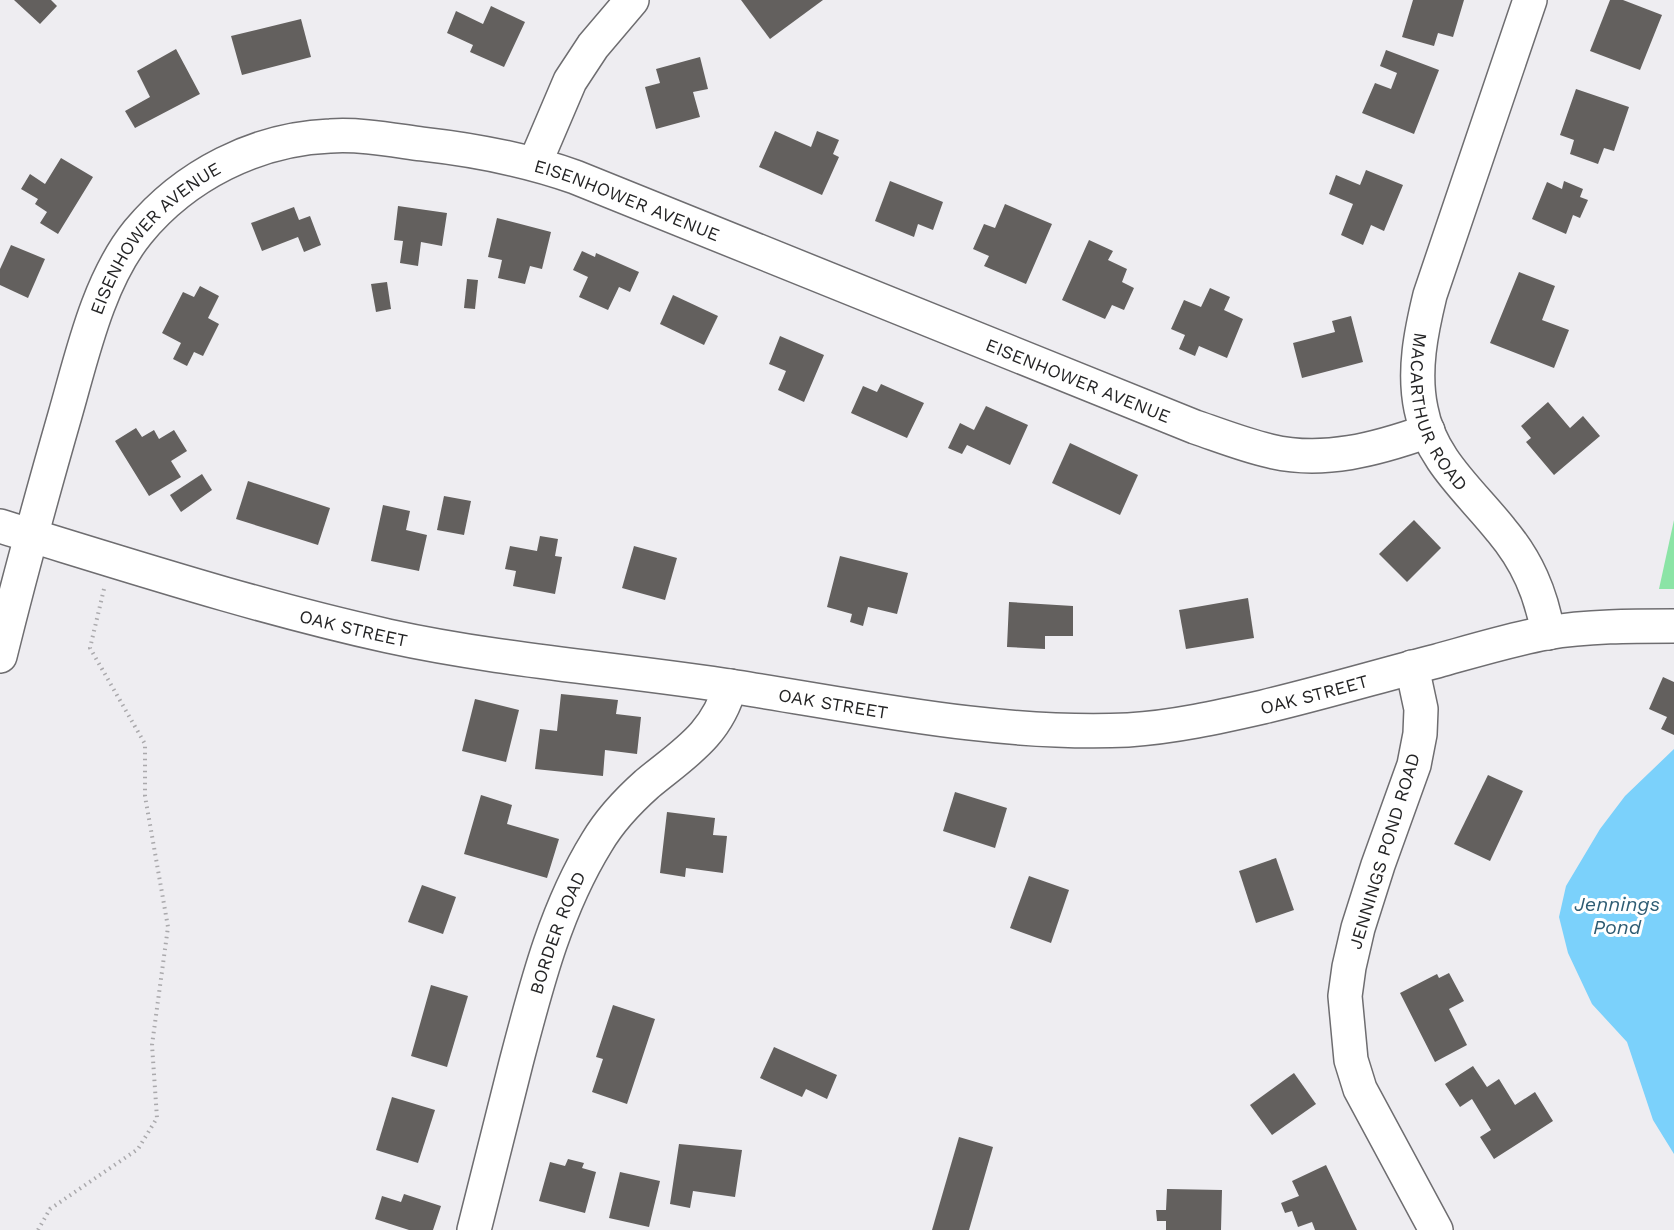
<svg xmlns="http://www.w3.org/2000/svg" width="1674" height="1230" viewBox="0 0 1674 1230" font-family="'Work Sans',sans-serif">
<style>
.green{fill:#8be4a6}
.water{fill:#7bd1fb}
.building{fill:#63605e}
.lines{fill:none;stroke-linecap:round;stroke-linejoin:round}
.minor-casing{stroke:#6e6d70;stroke-width:36}
.path{stroke:#aaa9ac;stroke-width:4;stroke-dasharray:1.5 4.5;stroke-linecap:butt}
.minor{stroke:#fff;stroke-width:33}
.labels{text-anchor:middle;dominant-baseline:central;stroke-width:6;stroke-linejoin:round;paint-order:stroke}
.street-label{font-size:18px;fill:#242425;stroke:#fff}
.water-label{font-size:20px;font-style:italic;fill:#2e5c73;stroke:#fff}
</style>
<rect width="100%" height="100%" fill="#eeedf1"/>
<polygon class="green" points="1674,520 1674,589 1659,589"/>
<polygon class="water" points="1674,749 1674,1154 1653,1120 1627,1042 1592,1004 1568,953 1559,917 1566,886 1600,829 1625,796"/>
<g class="building">
<polygon points="14,0 51,0 57,6 40,24"/>
<polygon points="741,0 823,0 770,39"/>
<polygon points="1413,0 1464,0 1453,37 1438,33 1434,46 1402,37"/>
<polygon points="1610,0 1623,0 1662,15 1640,70 1590,51"/>
<polygon points="491,6 525,22 504,67 470,52 473,45 447,33 456,11 483,24"/>
<polygon points="301,19 311,57 242,75 231,36"/>
<polygon points="176,49 200,94 135,128 125,111 150,97 137,71"/>
<polygon points="1386,50 1439,70 1414,134 1362,113 1375,83 1391,89 1397,73 1380,66"/>
<polygon points="700,57 708,89 693,92 700,117 656,129 645,87 660,83 656,69"/>
<polygon points="1576,89 1629,107 1614,151 1604,148 1598,164 1570,154 1574,140 1560,135"/>
<polygon points="775,131 811,147 817,131 839,140 833,154 839,157 822,195 759,167"/>
<polygon points="61,158 93,177 58,234 40,223 47,212 35,204 38,199 21,189 30,174 45,184"/>
<polygon points="1366,170 1403,185 1384,231 1371,225 1363,245 1341,235 1353,204 1329,194 1336,175 1360,185"/>
<polygon points="890,181 943,202 933,230 918,224 914,237 875,221"/>
<polygon points="1564,181 1583,189 1580,197 1588,200 1580,218 1573,215 1566,234 1532,219 1547,182 1562,189"/>
<polygon points="1005,204 1052,224 1026,284 984,266 989,256 973,249 984,224 995,228"/>
<polygon points="398,206 447,213 442,246 421,242 418,266 400,263 403,241 394,240"/>
<polygon points="294,207 299,220 310,216 321,245 304,252 298,237 262,251 251,223"/>
<polygon points="497,218 551,232 542,269 530,266 525,284 498,278 502,260 488,257"/>
<polygon points="1089,240 1113,251 1108,260 1127,269 1122,282 1134,288 1124,310 1112,305 1105,319 1062,300"/>
<polygon points="11,245 45,259 28,298 0,285 0,269"/>
<polygon points="582,251 595,257 596,253 639,272 630,292 619,287 608,310 579,297 588,277 573,270"/>
<polygon points="1519,272 1555,286 1542,320 1569,330 1554,368 1490,343"/>
<polygon points="467,279 478,280 475,309 464,308"/>
<polygon points="387,282 391,309 376,312 371,284"/>
<polygon points="200,286 219,296 208,318 219,324 203,356 194,352 187,366 173,359 181,343 162,333 183,292 194,297"/>
<polygon points="1210,288 1230,297 1224,310 1243,319 1227,358 1199,346 1195,356 1179,349 1185,335 1171,329 1184,300 1201,307"/>
<polygon points="673,295 718,316 704,345 660,324"/>
<polygon points="1351,316 1363,362 1302,378 1293,343 1335,332 1332,321"/>
<polygon points="780,336 824,355 804,402 778,390 786,371 769,364"/>
<polygon points="881,384 924,403 907,438 851,413 863,386 877,392"/>
<polygon points="1548,402 1570,428 1583,416 1600,436 1554,475 1526,442 1531,438 1521,426"/>
<polygon points="986,406 1028,425 1010,465 967,445 962,454 948,448 960,423 974,430"/>
<polygon points="136,428 142,437 154,430 159,439 174,430 187,451 171,461 181,477 149,496 115,441"/>
<polygon points="1070,443 1138,475 1120,515 1052,483"/>
<polygon points="202,474 212,490 181,512 170,495"/>
<polygon points="248,481 330,508 318,545 236,519"/>
<polygon points="444,496 471,501 464,535 437,530"/>
<polygon points="383,505 410,511 406,530 427,535 419,571 371,561"/>
<polygon points="1414,520 1441,548 1407,582 1379,554"/>
<polygon points="540,536 558,539 555,556 562,557 555,594 513,586 516,571 505,569 510,546 537,551"/>
<polygon points="634,546 677,558 665,600 622,588"/>
<polygon points="840,556 908,573 897,614 868,607 863,626 850,622 852,614 827,607"/>
<polygon points="1248,598 1254,638 1186,649 1179,610"/>
<polygon points="1009,602 1073,606 1073,636 1045,636 1045,649 1007,647"/>
<polygon points="1663,677 1674,682 1674,735 1661,729 1667,717 1649,709"/>
<polygon points="561,694 618,700 616,714 641,717 637,754 605,750 603,776 535,769 540,729 557,731"/>
<polygon points="475,699 519,710 506,762 462,751"/>
<polygon points="1488,775 1523,791 1490,861 1454,844"/>
<polygon points="955,792 1007,808 995,848 943,831"/>
<polygon points="481,795 512,805 507,824 559,839 547,878 464,854"/>
<polygon points="667,812 715,818 713,835 727,836 723,873 686,868 685,877 660,873"/>
<polygon points="1276,858 1294,910 1256,923 1239,871"/>
<polygon points="1029,876 1069,890 1051,943 1010,928"/>
<polygon points="422,885 456,897 443,934 408,922"/>
<polygon points="1449,973 1464,1001 1449,1009 1467,1045 1435,1062 1400,993 1437,974 1439,978"/>
<polygon points="431,985 468,996 447,1067 411,1056"/>
<polygon points="613,1005 655,1019 627,1104 592,1092 603,1059 596,1057"/>
<polygon points="774,1047 837,1075 827,1099 806,1089 802,1097 760,1078"/>
<polygon points="1473,1066 1487,1087 1499,1079 1515,1105 1535,1092 1553,1121 1494,1159 1480,1137 1491,1130 1472,1099 1460,1107 1445,1084"/>
<polygon points="1294,1073 1316,1104 1272,1135 1250,1105"/>
<polygon points="392,1097 435,1110 418,1163 376,1150"/>
<polygon points="959,1137 993,1147 969,1230 932,1230"/>
<polygon points="679,1144 742,1150 735,1197 693,1191 690,1208 670,1204"/>
<polygon points="568,1159 584,1163 582,1168 596,1172 585,1213 539,1201 550,1162 565,1166"/>
<polygon points="1326,1165 1357,1230 1315,1230 1312,1222 1298,1227 1292,1211 1285,1213 1281,1203 1299,1196 1292,1181"/>
<polygon points="620,1172 660,1181 649,1227 609,1218"/>
<polygon points="1167,1189 1222,1190 1221,1230 1166,1230 1166,1221 1157,1221 1156,1210 1166,1210"/>
<polygon points="404,1194 441,1206 433,1230 409,1230 375,1219 382,1196 401,1202"/>
</g>
<g class="lines">
<g class="minor-casing">
<g id="minor">
<path id="s1" d="M1530 0 1430 295C1421 332 1413 371 1421 409 1430 459 1471 492 1501 530 1527 561 1541 593 1548 633"/>
<polyline points="535,163 570,81 593,46 632,0"/>
<path id="s2" d="M0 526C128 565 257 607 388 636 502 661 621 669 736 687 864 707 998 736 1128 730 1174 727 1219 717 1263 707 1322 693 1379 676 1437 661 1473 651 1509 640 1546 633 1587 626 1632 626 1674 626"/>
<path id="s3" d="M0 656C20 575 42 495 65 415 82 356 98 281 138 232 185 175 256 139 330 136 361 134 392 140 422 144 476 150 524 159 575 177L1195 427C1219 435 1244 445 1270 451 1323 464 1377 449 1428 431"/>
<polyline points="1412,667 1421,709 1420,734 1414,765 1378,865 1358,928 1349,967 1345,996 1351,1060 1360,1089 1436,1230"/>
<path id="s4" d="M474 1230C488 1174 502 1119 516 1063 536 987 555 910 597 842 610 820 628 801 647 784 683 754 717 735 730 686"/>
</g>
</g>
<polyline class="path" points="38,1230 50,1209 138,1149 157,1118 152,1045 168,927 145,796 145,744 90,648 104,589"/>
<use href="#minor" class="minor"/>
</g>
<g class="labels">
<g class="street-label">
<text stroke="none"><textPath href="#s3" startOffset="975">EISENHOWER AVENUE</textPath></text>
<text stroke="none"><textPath href="#s3" startOffset="454">EISENHOWER AVENUE</textPath></text>
<text stroke="none"><textPath href="#s3" startOffset="1461">EISENHOWER AVENUE</textPath></text>
<text stroke="none"><textPath href="#s1" startOffset="434">MACARTHUR ROAD</textPath></text>
<text stroke="none"><textPath href="#s2" startOffset="368">OAK STREET</textPath></text>
<text stroke="none"><textPath href="#s2" startOffset="1340">OAK STREET</textPath></text>
<text stroke="none"><textPath href="#s2" startOffset="854">OAK STREET</textPath></text>
<text transform="translate(1384 851) rotate(-73)">JENNINGS POND ROAD</text>
<text stroke="none"><textPath href="#s4" startOffset="309">BORDER ROAD</textPath></text>
</g>
<g class="water-label">
<text x="1617" y="904">Jennings<tspan x="1617" dy="23">Pond</tspan></text>
</g>
</g>
</svg>
